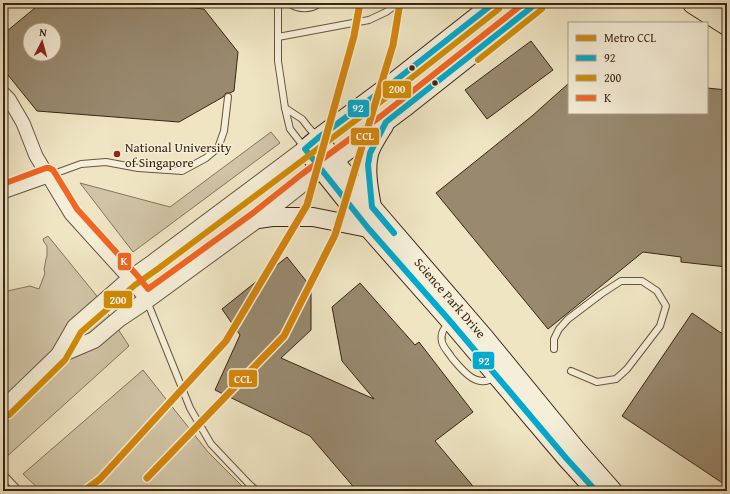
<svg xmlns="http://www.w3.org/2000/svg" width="730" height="494" viewBox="0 0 730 494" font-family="'Gentium Book Plus',serif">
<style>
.green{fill:#d0c4a5;stroke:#85745c}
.building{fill:#98896f;stroke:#3a2513;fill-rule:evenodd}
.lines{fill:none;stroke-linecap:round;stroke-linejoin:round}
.service-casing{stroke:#67553f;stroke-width:8}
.minor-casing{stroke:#67553f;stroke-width:15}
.tertiary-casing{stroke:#67553f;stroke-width:18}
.secondary-casing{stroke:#3a2513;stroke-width:20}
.motorway-casing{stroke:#3a2513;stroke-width:24}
.service{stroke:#f5eed8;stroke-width:6}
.minor{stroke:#f5eed8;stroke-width:13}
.tertiary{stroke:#f5eed8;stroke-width:16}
.secondary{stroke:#f5eed8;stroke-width:18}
.motorway{stroke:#efe5c3;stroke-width:22}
.bus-1-casing{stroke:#f5eed8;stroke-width:9}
.bus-2-casing{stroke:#f5eed8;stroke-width:9}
.bus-3-casing{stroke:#f5eed8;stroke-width:9}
.bus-1{stroke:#00a9ce;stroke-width:6}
.bus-2{stroke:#d18c04;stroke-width:6}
.bus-3{stroke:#f26522;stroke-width:6}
.metro-1-casing{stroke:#f5eed8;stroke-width:10}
.metro-1{stroke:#d4860e;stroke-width:7}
.bus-dot{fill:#3a2513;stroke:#f5eed8;stroke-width:1.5}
.poi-dot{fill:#8f2418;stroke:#f5eed8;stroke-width:1.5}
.labels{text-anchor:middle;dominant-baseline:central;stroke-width:3;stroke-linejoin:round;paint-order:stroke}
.poi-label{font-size:13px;fill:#3a2513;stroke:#f5eed8;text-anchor:start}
.street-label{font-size:13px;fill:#3a2513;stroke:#f5eed8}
.line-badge{stroke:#f5eed8;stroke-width:1.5}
.badge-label{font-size:11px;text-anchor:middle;font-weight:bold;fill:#fff}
</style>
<rect width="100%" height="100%" fill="#efe5c3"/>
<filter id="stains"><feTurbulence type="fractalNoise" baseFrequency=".005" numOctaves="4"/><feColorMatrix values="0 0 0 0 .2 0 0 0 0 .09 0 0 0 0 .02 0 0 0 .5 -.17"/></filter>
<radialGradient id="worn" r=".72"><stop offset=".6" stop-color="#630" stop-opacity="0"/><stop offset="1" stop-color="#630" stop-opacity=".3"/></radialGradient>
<g class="green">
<polygon points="271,132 280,143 133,252 80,183 170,207"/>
<polygon points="48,236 96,295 129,346 3,460 3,292 30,286 39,289 45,273 44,270 46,259 47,256 47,246 44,242 43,239"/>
<polygon points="143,370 208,452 247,491 41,491 23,474"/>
</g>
<g class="building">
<path d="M41 3H140L204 9 238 52 234 91 230 93H226L223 97 179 122 37 111 4 70 7 31ZM30 30H54V54H30Z"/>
<polygon points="531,41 553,70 487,119 465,90"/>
<polygon points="569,83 569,113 707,113 707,88 727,90 727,267 681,262 681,257 643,252 548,329 436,193 532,116"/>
<polygon points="287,257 311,287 311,330 281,358 374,399 342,361 332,307 360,283 415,345 419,342 473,412 435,441 477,491 357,491 310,436 215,390 240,335 222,309"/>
<polygon points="692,313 727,337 727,486 622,416"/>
</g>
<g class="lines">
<g class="service-casing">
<g id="service">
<polyline points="278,3 278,61 285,108 290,129 304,147"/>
<path d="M289 3C298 10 311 10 320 3"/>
<polyline points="278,37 369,20 386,12 398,3"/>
<polyline points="285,108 302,119 309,128 316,136"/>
<polyline points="48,176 81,164 106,162 138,168 182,171 206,158 218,148 224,131 228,97"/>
<polyline points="147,301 190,408 211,444 249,484 257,491"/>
<path d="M450 322C444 328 440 333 442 342 443 347 449 353 452 358 462 370 478 391 495 376"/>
<polyline points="554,349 554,339 559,329 568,319 601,294 621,281 642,281 657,291 666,306 660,326 627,369 616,379 597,382 571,371"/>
<polyline points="3,474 19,491"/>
</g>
</g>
<g class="minor-casing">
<g id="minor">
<polyline points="3,93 9,99 23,123 36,156 71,214 130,279 147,300"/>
<polyline points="3,192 48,176"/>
</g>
</g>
<g class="tertiary-casing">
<g id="tertiary">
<polyline points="59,355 94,340 120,318 147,300 258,219 307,180 321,170"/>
<polyline points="3,409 59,355 75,327 130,279 154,262 305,149"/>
</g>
</g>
<g class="secondary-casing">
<g id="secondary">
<polyline points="494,3 391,84 318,138 305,149 368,228 450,321 566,458 596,491"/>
<polyline points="318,138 334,160 372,207 485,338 576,449 613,491"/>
<polyline points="324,168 408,105 537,3"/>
<path d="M372 207C369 190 365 171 369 154 371 146 379 134 384 126"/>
<polyline points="258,219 272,217 313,217 368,228"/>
</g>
</g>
<g class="motorway-casing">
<polyline id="motorway" points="694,3 727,24"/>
</g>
<use href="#service" class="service"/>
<use href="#minor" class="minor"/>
<use href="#tertiary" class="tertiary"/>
<use href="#secondary" class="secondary"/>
<use href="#motorway" class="motorway"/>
<g class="bus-1-casing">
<g id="bus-1">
<polyline points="494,3 391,84 318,138 305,149 368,228 450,321 566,458 596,491"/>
<polyline points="394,233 372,207 368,165 370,153 386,122 537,3"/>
</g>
</g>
<g class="bus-2-casing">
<g id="bus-2">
<polyline points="478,60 542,9"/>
<polyline points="9,415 65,360 81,332 135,285 159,268 396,90 499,9"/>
</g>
</g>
<g class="bus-3-casing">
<polyline id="bus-3" points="3,184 46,168 49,168 53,170 77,209 136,274 148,289 253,213 302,174 381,116 524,3"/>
</g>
<use href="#bus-1" class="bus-1"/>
<use href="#bus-2" class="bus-2"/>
<use href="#bus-3" class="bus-3"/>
<g class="metro-1-casing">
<g id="metro-1">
<polyline points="147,478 284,336 335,235 393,45 400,3"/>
<polyline points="84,491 100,479 226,341 307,205 354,36 360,3"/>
</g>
</g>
<use href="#metro-1" class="metro-1"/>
</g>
<g class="bus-dot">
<circle cx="412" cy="68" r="3.5"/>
<circle cx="435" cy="83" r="3.5"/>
</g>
<circle class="poi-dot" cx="117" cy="154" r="4"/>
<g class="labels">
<g class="poi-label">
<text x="125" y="147">National University<tspan x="125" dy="15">of Singapore</tspan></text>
</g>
<g class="street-label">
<text transform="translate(450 298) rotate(49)">Science Park Drive</text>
</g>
</g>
<g class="line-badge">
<rect x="382" y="80" width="30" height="19" rx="4" fill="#d18c04"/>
<rect x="347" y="99" width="23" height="19" rx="4" fill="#00a9ce"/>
<rect x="350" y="127" width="30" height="19" rx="4" fill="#d4860e"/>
<rect x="117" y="252" width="15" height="19" rx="4" fill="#f26522"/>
<rect x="103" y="290" width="30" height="19" rx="4" fill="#d18c04"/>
<rect x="472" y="351" width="23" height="19" rx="4" fill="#00a9ce"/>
<rect x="228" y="369" width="30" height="19" rx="4" fill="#d4860e"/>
</g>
<g class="badge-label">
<text x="397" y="93">200</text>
<text x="358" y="112">92</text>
<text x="365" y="140">CCL</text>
<text x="124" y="265">K</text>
<text x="118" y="304">200</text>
<text x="484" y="365">92</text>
<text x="243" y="383">CCL</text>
</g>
<rect width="730" height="494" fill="none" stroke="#efe5c3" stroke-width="16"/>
<rect x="4" y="4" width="722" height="486" fill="none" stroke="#3a2513" stroke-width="2"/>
<rect x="8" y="8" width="714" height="478" fill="none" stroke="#3a2513"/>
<rect x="568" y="22" width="140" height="92" fill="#f5eed8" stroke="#aa9e89"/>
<rect x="576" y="35" width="20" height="6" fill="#d4860e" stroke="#aa9e89"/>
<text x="604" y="42" font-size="12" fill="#3a2513">Metro CCL</text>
<rect x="576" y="55" width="20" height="6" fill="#00a9ce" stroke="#aa9e89"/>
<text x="604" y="62" font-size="12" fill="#3a2513">92</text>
<rect x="576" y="75" width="20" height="6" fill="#d18c04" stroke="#aa9e89"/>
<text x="604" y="82" font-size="12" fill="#3a2513">200</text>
<rect x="576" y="95" width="20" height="6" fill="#f26522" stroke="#aa9e89"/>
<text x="604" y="102" font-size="12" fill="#3a2513">K</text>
<g transform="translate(42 42) rotate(6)"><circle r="19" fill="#f5eed8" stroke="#aa9e89"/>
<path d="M0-3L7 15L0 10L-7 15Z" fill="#8f2418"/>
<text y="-6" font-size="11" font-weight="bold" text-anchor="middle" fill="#3a2513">N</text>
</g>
<rect width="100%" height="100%" filter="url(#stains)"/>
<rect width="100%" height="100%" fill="url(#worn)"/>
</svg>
